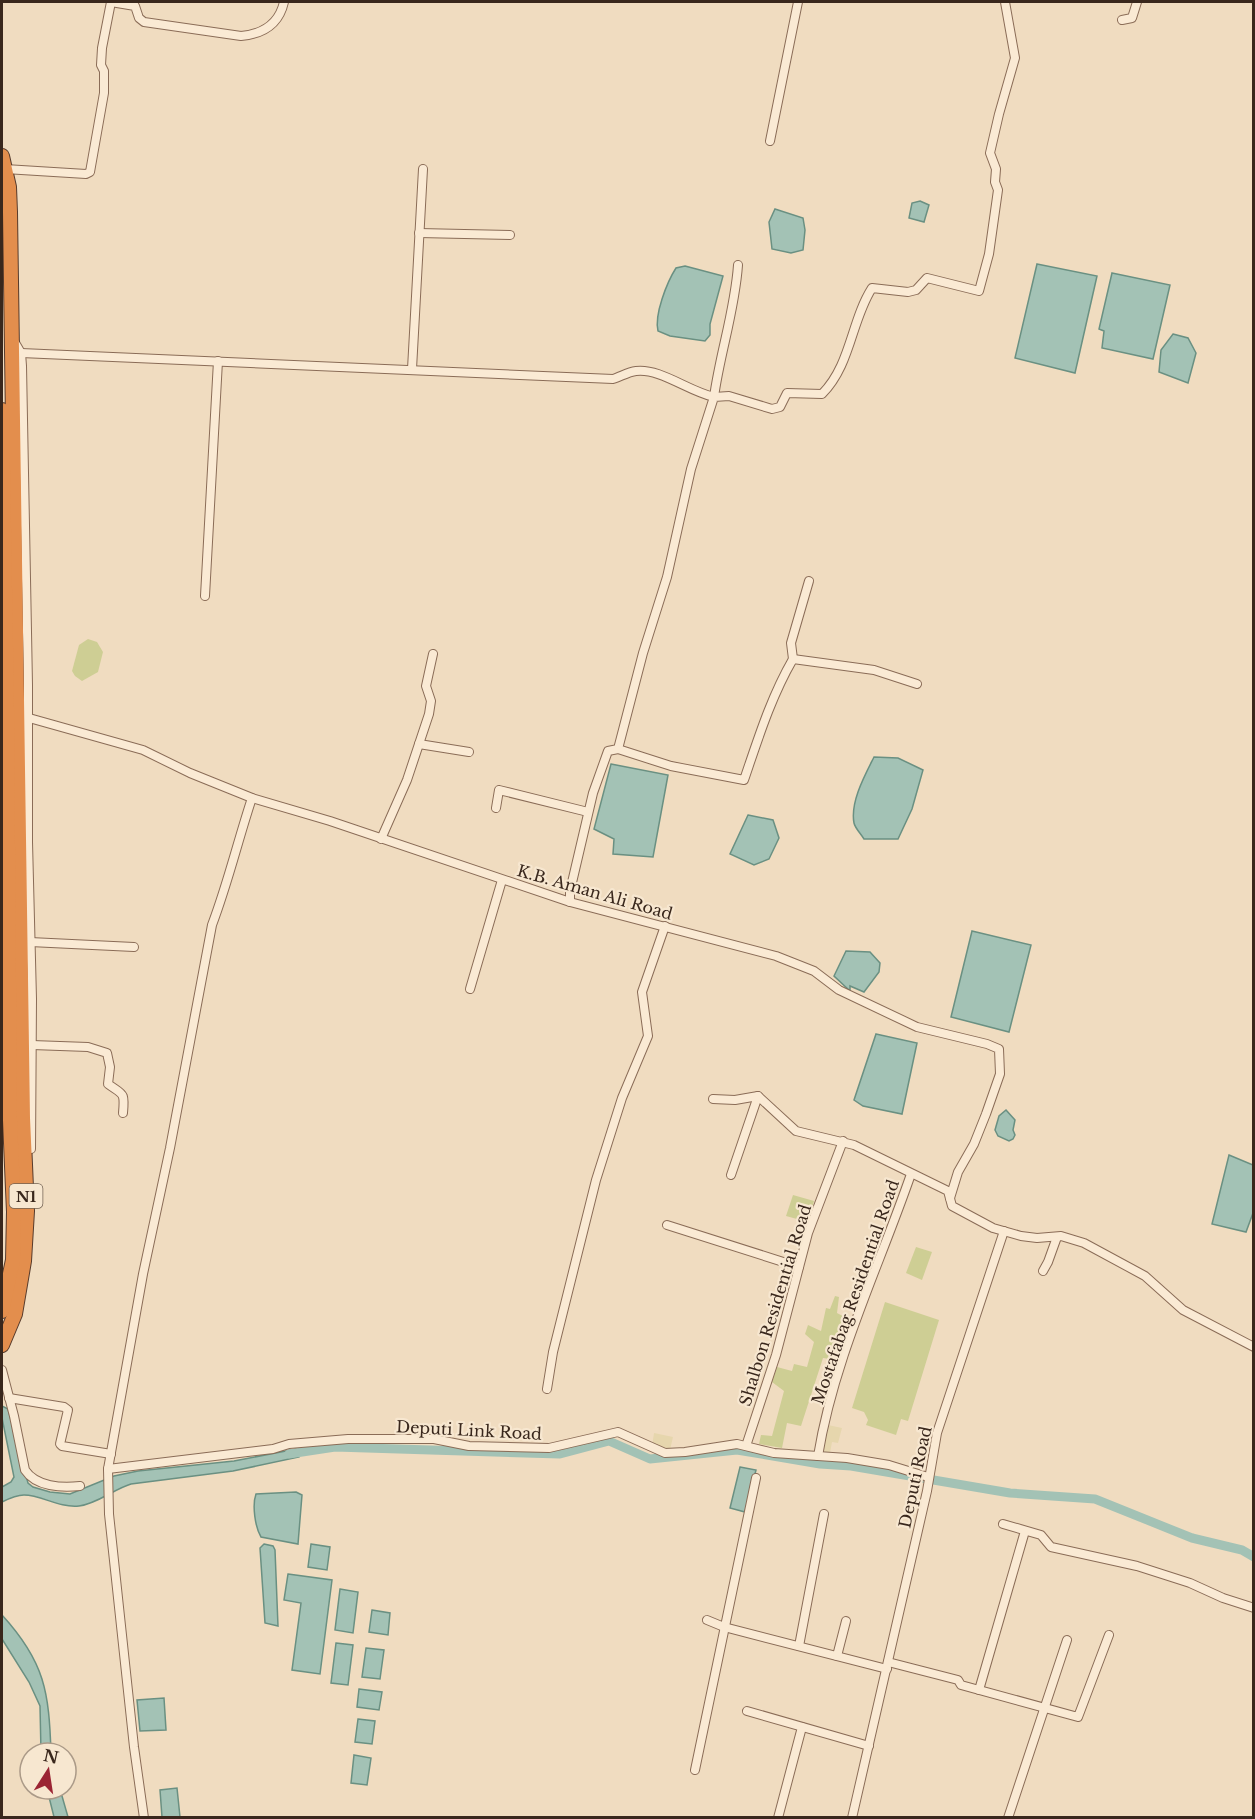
<svg xmlns="http://www.w3.org/2000/svg" width="1255" height="1819" viewBox="0 0 1255 1819" font-family="'Libre Baskerville',serif">
<style>
.farmland{fill:#e6d6ad}
.green{fill:#cece94}
.water{fill:#a3c2b5;stroke:#6a9082;stroke-width:1.5}
.lines{fill:none;stroke-linecap:round;stroke-linejoin:round}
.canal{stroke:#a3c2b5;stroke-width:9}
.street-casing{stroke:#8a6c57;stroke-width:10}
.highway-casing{stroke:#573b2c;stroke-width:16}
.street{stroke:#faead4;stroke-width:8}
.highway{stroke:#e38e4d;stroke-width:14}
.labels{text-anchor:middle;dominant-baseline:central;stroke-width:4.5;stroke-linejoin:round;paint-order:stroke}
.shield{fill:#f7e7d0;stroke:#726152;stroke-width:1.5}
.shield-label{font-size:15px;font-weight:bold;fill:#39271c}
.street-label{font-size:16px;fill:#39271c;stroke:#f7e7d0}
</style>
<rect width="100%" height="100%" fill="#f0dcc0"/>
<g class="farmland">
<polygon points="828,1425 842,1428 838,1443 832,1442 830,1453 822,1451"/>
<polygon points="654,1433 673,1437 670,1450 652,1446"/>
</g>
<g class="green">
<polygon points="88,639 97,642 103,652 98,672 82,681 75,676 72,671 79,645"/>
<polygon points="793,1195 814,1201 808,1222 786,1216"/>
<polygon points="916,1247 932,1252 922,1280 906,1273"/>
<polygon points="835,1296 839,1297 837,1313 852,1321 844,1348 834,1347 830,1359 823,1358 801,1426 787,1423 782,1448 759,1444 761,1435 772,1436 784,1391 772,1382 777,1367 792,1371 794,1364 807,1367 814,1342 805,1334 808,1325 821,1331 826,1308 830,1309"/>
<polygon points="885,1302 939,1320 908,1421 901,1419 896,1435 866,1425 868,1420 864,1412 852,1408"/>
</g>
<g class="water">
<polygon points="920,201 929,205 924,222 909,218 912,203"/>
<polygon points="775,209 803,218 805,230 803,250 791,253 772,249 769,222"/>
<polygon points="1037,264 1097,276 1075,373 1015,358"/>
<path d="M685 266 723 276 710 324V335L705 341 670 336 658 331C654 315 667 282 676 268Z"/>
<polygon points="1112,273 1170,285 1153,359 1102,348 1104,331 1099,329"/>
<polygon points="1173,334 1188,338 1196,353 1188,383 1159,372 1161,350"/>
<path d="M874 757 898 758 923 770 912 809 898 839H864C861 834 855 828 854 823 850 802 865 775 874 757Z"/>
<polygon points="611,764 668,775 653,857 613,854 614,839 594,829"/>
<polygon points="748,815 773,820 779,838 769,859 754,865 730,854"/>
<polygon points="972,931 1031,945 1009,1032 951,1017"/>
<polygon points="846,951 870,952 880,963 879,972 864,992 850,986 850,991 834,976"/>
<polygon points="876,1034 917,1043 902,1114 863,1106 854,1100"/>
<polygon points="1006,1110 1015,1120 1013,1130 1015,1135 1013,1139 1009,1141 998,1136 995,1130 999,1116"/>
<polygon points="1229,1155 1253,1165 1253,1213 1246,1232 1212,1224"/>
<path d="M2 1406 8 1409 28 1483 33 1487 50 1492 70 1494 114 1476 138 1471 234 1461 296 1449 299 1452V1457L233 1471 131 1484C114 1489 97 1504 79 1506 58 1508 42 1495 24 1495 16 1495 8 1499 2 1502V1487L11 1482 14 1477 2 1418Z"/>
<polygon points="740,1467 756,1470 745,1512 730,1508"/>
<path d="M296 1492 302 1495 298 1544 261 1537C255 1527 252 1505 256 1494Z"/>
<polygon points="264,1544 273,1546 275,1550 278,1626 265,1623 260,1548"/>
<polygon points="311,1544 330,1547 327,1570 308,1567"/>
<polygon points="288,1574 332,1580 320,1674 292,1670 301,1603 284,1600"/>
<polygon points="340,1589 358,1592 353,1633 335,1630"/>
<polygon points="372,1610 390,1613 388,1635 369,1632"/>
<path d="M2 1615C45 1662 49 1692 51 1753H41L40 1706 29 1682 2 1639Z"/>
<polygon points="336,1643 353,1645 348,1685 331,1683"/>
<polygon points="366,1648 384,1650 380,1679 362,1677"/>
<polygon points="359,1689 382,1692 379,1710 357,1707"/>
<polygon points="164,1698 166,1730 140,1731 137,1700"/>
<polygon points="358,1719 375,1721 372,1744 355,1742"/>
<polygon points="354,1755 371,1758 367,1785 351,1783"/>
<polygon points="177,1788 180,1817 162,1817 160,1790"/>
<polygon points="47,1789 60,1789 68,1817 54,1817"/>
</g>
<g class="lines">
<polyline class="canal" points="289,1454 335,1447 560,1454 609,1441 650,1459 737,1450 820,1464 851,1466 1010,1493 1095,1499 1192,1538 1242,1550 1254,1557"/>
<g class="street-casing">
<g id="street">
<path d="M111 2 135 6 139 18 144 22 241 36C263 34 279 24 284 2"/>
<polyline points="1122,20 1132,18 1137,2"/>
<polyline points="770,141 798,2"/>
<polyline points="5,169 86,174 90,172 104,93 104,71 101,65 102,48 111,2"/>
<polyline points="419,233 510,235"/>
<polyline points="14,341 21,353 22,366 28,685 28,842 32,999 31,1149"/>
<path d="M21 353 613 379C620 377 628 372 636 371 660 368 688 391 714 397 720 353 735 310 738 265"/>
<polyline points="412,369 423,169"/>
<polyline points="205,596 218,361"/>
<polyline points="793,659 791,643 809,581"/>
<polyline points="22,716 143,750 190,773 252,798 330,821 570,902 776,956 814,971 839,990 917,1027 987,1044 999,1049 1000,1074 986,1114 974,1144 958,1172 950,1198"/>
<polyline points="419,744 469,752"/>
<path d="M618 749 671 766 744 780C758 739 771 697 793 659L874 670 917 684"/>
<polyline points="496,808 499,790 588,812"/>
<polyline points="381,839 407,780 429,714 431,701 426,686 433,654"/>
<path d="M570 902V891L593 793 608 751 618 749 643 653 667 577 691 469 714 397 729 396 772 409 780 407 787 393 822 394C851 365 851 321 872 288L908 292 916 290 927 278 979 291 989 254 998 190 995 182 996 169 990 153 999 114 1015 58 1005 2"/>
<polyline points="30,942 134,947"/>
<polyline points="470,989 502,880"/>
<polyline points="2,1021 3,1073"/>
<path d="M32 1045 88 1047 107 1053 110 1067 108 1084C123 1095 125 1091 123 1113"/>
<polyline points="713,1099 735,1100 758,1096"/>
<polyline points="731,1175 758,1096 796,1131 854,1145 948,1191 952,1206 993,1228 1021,1236 1037,1238 1061,1236 1084,1243 1145,1276 1183,1310 1254,1347"/>
<polyline points="667,1225 799,1267"/>
<polyline points="1043,1271 1048,1262 1057,1237"/>
<path d="M2 1370 14 1416 25 1470C36 1487 62 1488 80 1486"/>
<polyline points="547,1389 553,1352 596,1180 622,1098 648,1036 642,992 665,926"/>
<polyline points="9,1398 64,1407 68,1410 60,1444 62,1446 111,1454"/>
<polyline points="747,1443 776,1355 808,1233 843,1141"/>
<path d="M818 1456C834 1358 879 1267 911 1174"/>
<polyline points="108,1469 273,1449 289,1444 348,1439 434,1439 469,1446 549,1448 618,1432 665,1453 685,1452 737,1444 774,1453 847,1458 889,1465 928,1477"/>
<polyline points="1003,1524 1041,1535 1051,1547 1137,1566 1190,1583 1223,1598 1254,1608"/>
<polyline points="707,1620 724,1627 887,1669"/>
<polyline points="799,1646 824,1514"/>
<polyline points="837,1656 846,1621"/>
<polyline points="888,1662 958,1680 961,1685 1078,1717 1109,1635"/>
<polyline points="979,1690 1025,1531"/>
<polyline points="747,1711 869,1746"/>
<polyline points="695,1770 756,1478"/>
<path d="M144 1818 134 1747 109 1514 108 1469 143 1274 170 1148 212 925C228 883 238 840 252 798"/>
<polyline points="778,1818 802,1727"/>
<polyline points="852,1818 927,1491 937,1433 1004,1231"/>
<polyline points="1008,1818 1067,1640"/>
</g>
</g>
<g class="highway-casing">
<g id="highway">
<polyline points="2,156 9,187 10,212 23,1118 27,1211 24,1261 15,1314 2,1345"/>
<polyline points="2,410 7,707 10,1120 14,1212 13,1260 2,1311"/>
</g>
</g>
<use href="#street" class="street"/>
<use href="#highway" class="highway"/>
</g>
<g class="labels">
<rect class="shield" x="9.5" y="1184" width="33" height="24" rx="4.5"/>
<g class="shield-label">
<text x="26" y="1196">N1</text>
</g>
<g class="street-label">
<text transform="translate(595 892) rotate(16)">K.B. Aman Ali Road</text>
<text transform="translate(855 1292) rotate(-71)">Mostafabag Residential Road</text>
<text transform="translate(775 1305) rotate(-73)">Shalbon Residential Road</text>
<text transform="translate(469 1430) rotate(3)">Deputi Link Road</text>
<text transform="translate(915 1477) rotate(-78)">Deputi Road</text>
</g>
</g>
<rect width="1255" height="1819" fill="none" stroke="#39271c" stroke-width="6"/>
<g transform="translate(48 1771) rotate(12)"><circle r="28" fill="#f7e7d0" stroke="#ab9a88" stroke-width="1.5"/>
<path d="M0-4.5L10 22L0 15L-10 22Z" fill="#9b2534"/>
<text y="-9" font-size="16" font-weight="bold" text-anchor="middle" fill="#39271c">N</text>
</g>
</svg>
